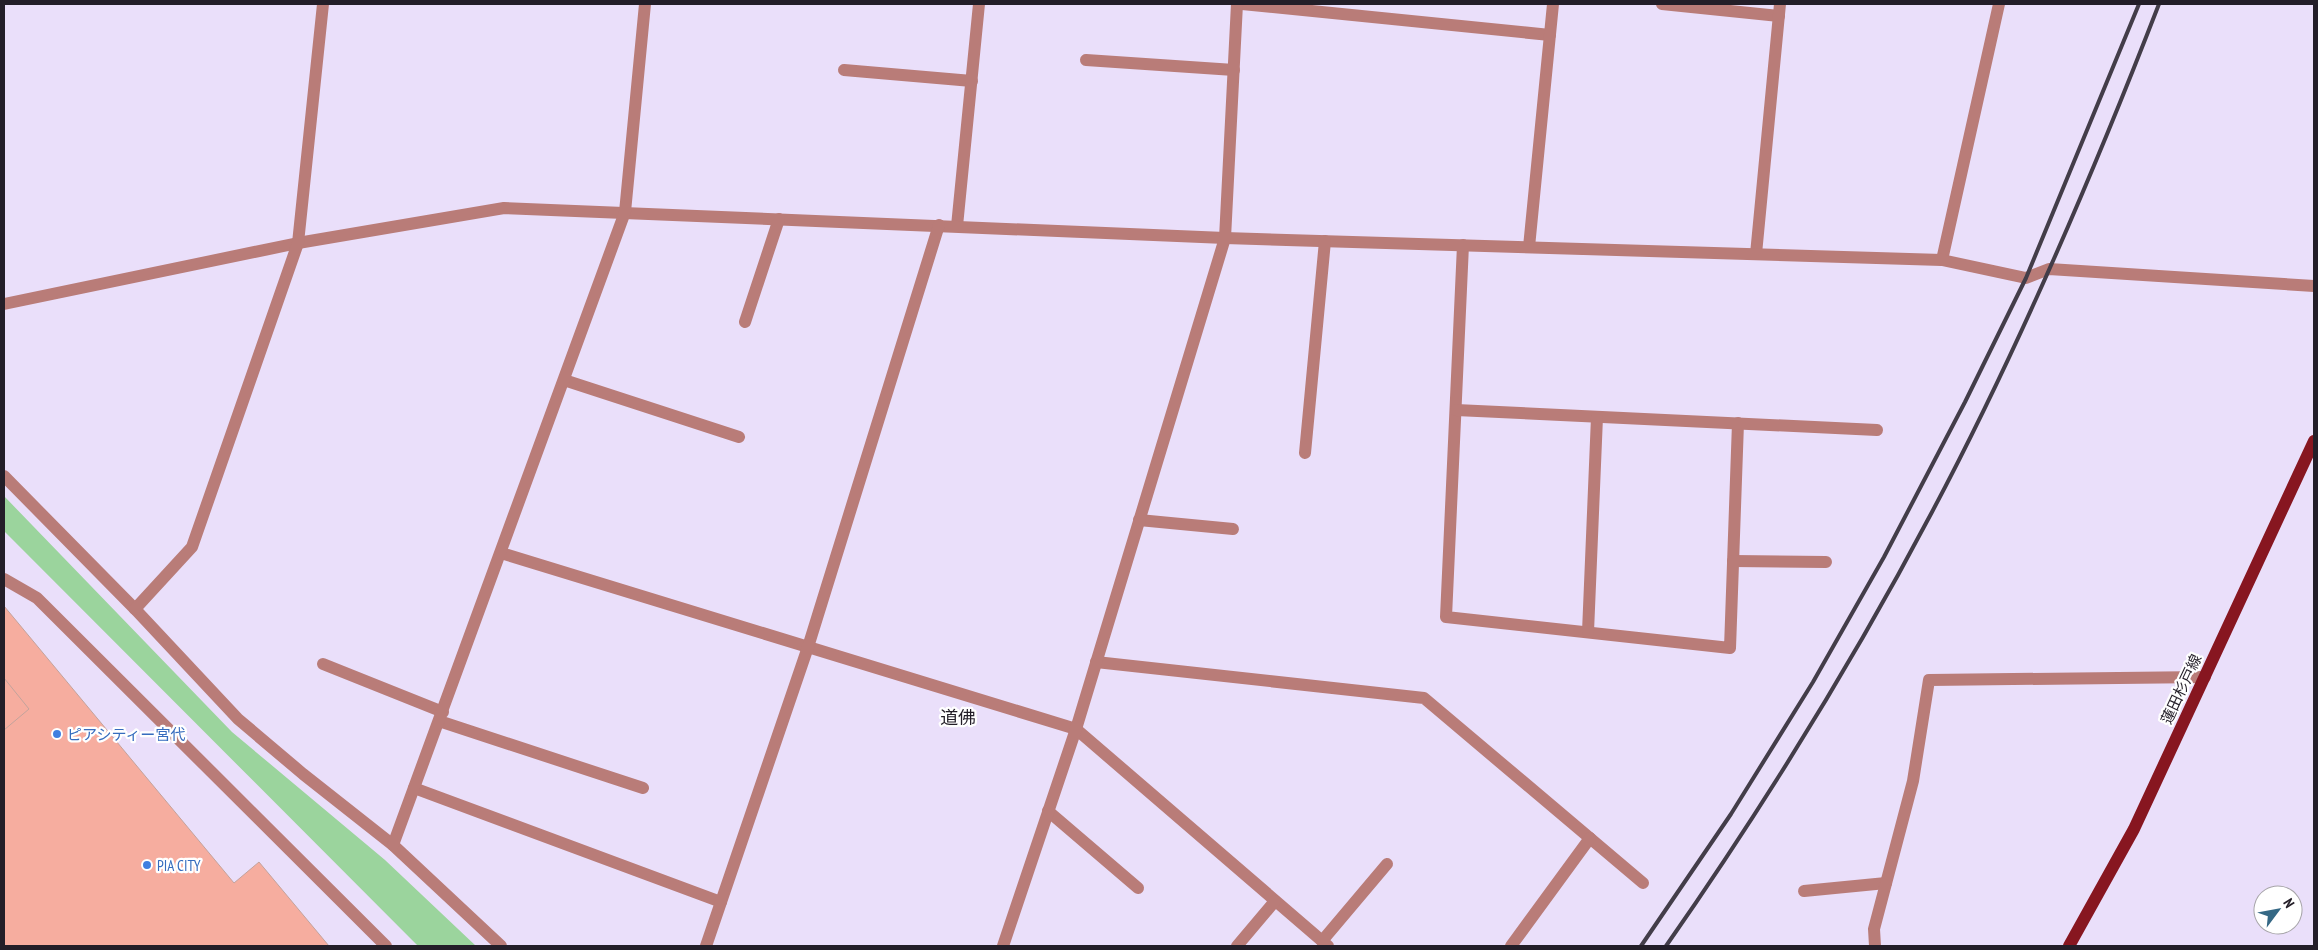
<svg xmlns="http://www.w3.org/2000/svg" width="2318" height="950" viewBox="0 0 2318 950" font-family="'PT Sans Narrow','Noto Sans JP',sans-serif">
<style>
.green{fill:#9bd49d}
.building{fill:#f6ad9f;stroke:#c3a39c}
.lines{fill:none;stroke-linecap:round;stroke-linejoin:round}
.minor{stroke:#b97c78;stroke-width:12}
.major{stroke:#871620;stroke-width:12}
.rail{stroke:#433d49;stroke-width:4}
.shop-dot{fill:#3f7fe0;stroke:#fff;stroke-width:2}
.labels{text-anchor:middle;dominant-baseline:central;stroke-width:4.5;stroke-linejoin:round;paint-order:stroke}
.street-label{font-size:15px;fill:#231e28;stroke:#fff}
.shop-label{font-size:15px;fill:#366cbe;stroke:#fff;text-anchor:start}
.quarter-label{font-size:18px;fill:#231e28;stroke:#fff}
</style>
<rect width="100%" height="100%" fill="#eadffa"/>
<polygon class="green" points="4,496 232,732 385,860 476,946 418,946 4,531"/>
<g class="building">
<polygon points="4,606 234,883 259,862 329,946 4,946"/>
<polygon points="4,678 29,709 4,730"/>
</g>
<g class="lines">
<g class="minor">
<polyline points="1242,4 1550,35"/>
<polyline points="1662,4 1779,16"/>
<polyline points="1086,60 1234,70"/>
<polyline points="844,70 972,81"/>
<polyline points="957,226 979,4"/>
<polyline points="1463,245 1446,617 1730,648 1738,423"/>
<polyline points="1529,247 1553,4"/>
<polyline points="1756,254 1780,4"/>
<polyline points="1942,260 1999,4"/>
<polyline points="4,304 298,243 504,208 1225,238 1942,260 2026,278 2049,269 2314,286"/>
<polyline points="745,322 779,219"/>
<polyline points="564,380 739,437"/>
<polyline points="1456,410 1877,430"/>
<polyline points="1305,453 1325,241"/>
<polyline points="4,476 135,609 238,719 303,774 393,845 501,946"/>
<polyline points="1139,520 1233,529"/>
<polyline points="501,553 1076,729 1328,946"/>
<polyline points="1733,561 1826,562"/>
<polyline points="4,579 37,598 386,946"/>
<polyline points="135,609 192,547 298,243 323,4"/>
<polyline points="1588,632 1597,417"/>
<polyline points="1096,662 1424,698 1643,883"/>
<polyline points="323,664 443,712"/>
<polyline points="439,721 643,788"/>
<polyline points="414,788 721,902"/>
<polyline points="1048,811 1138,888"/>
<polyline points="393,845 625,212 645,4"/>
<polyline points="1804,891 1886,883"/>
<polyline points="1322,941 1387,864"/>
<polyline points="706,946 808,647 939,225"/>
<polyline points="1003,946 1076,729 1225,238 1237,4"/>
<polyline points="1237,946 1275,901"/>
<polyline points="1511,946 1590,838"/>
<polyline points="1875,946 1874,929 1913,781 1929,680 2205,677"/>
</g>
<polyline class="major" points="2069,946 2134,829 2314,441"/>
<g class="rail">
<polyline points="1641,946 1731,814 1813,682 1884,557 1965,402 2026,278 2139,4"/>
<path d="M1666 946C1763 807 1853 662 1932 512 2019 348 2092 177 2159 4"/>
</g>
</g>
<g class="shop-dot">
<circle cx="57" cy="734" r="5"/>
<circle cx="147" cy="865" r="5"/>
</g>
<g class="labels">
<g class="street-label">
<text transform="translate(2181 689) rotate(-65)">蓮田杉戸線</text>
</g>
<g class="shop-label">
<text x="67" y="734">ピアシティー宮代</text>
<text x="157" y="865">PIA CITY</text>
</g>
<g class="quarter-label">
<text x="958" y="717">道佛</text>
</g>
</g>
<rect width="2318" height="950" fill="none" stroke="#231e28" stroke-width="10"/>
<g transform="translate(2278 910) rotate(58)"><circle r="24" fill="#ffffff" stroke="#a7a5a9"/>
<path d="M0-4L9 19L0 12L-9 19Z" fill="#356885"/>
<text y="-8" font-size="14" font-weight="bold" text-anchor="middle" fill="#231e28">N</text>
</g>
</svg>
